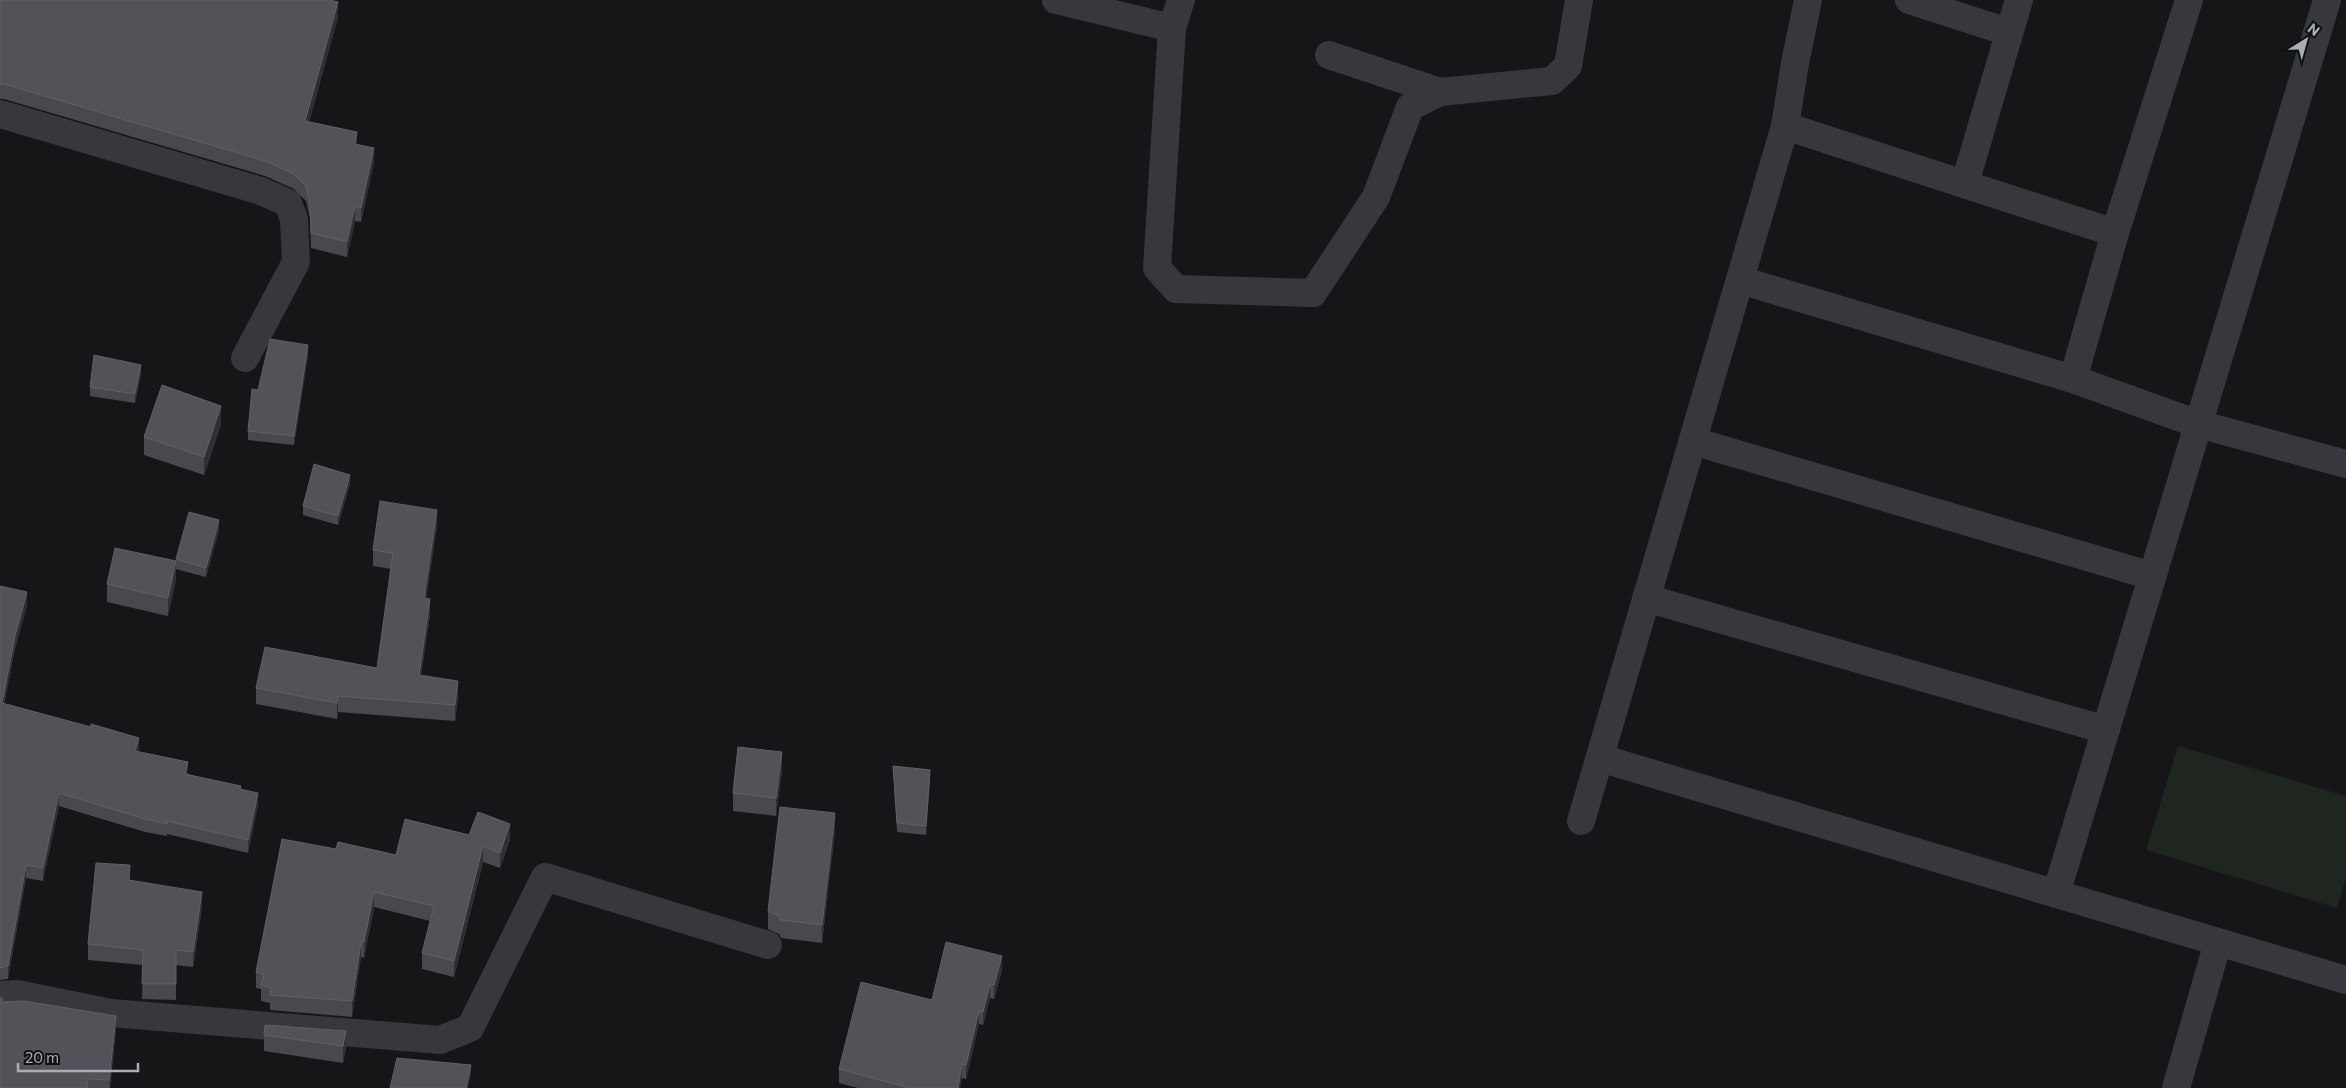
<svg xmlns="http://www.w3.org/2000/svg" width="2346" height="1088" viewBox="0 0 2346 1088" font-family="Commissioner,sans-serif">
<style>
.green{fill:#1e261f}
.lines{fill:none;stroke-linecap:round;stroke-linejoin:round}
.minor{stroke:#37383d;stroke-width:28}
.wall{fill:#47494d}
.shaded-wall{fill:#2f3033}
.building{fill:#525359;stroke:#5f6168}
</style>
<rect width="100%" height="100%" fill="#161618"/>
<polygon class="green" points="2178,746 2346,796 2346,877 2337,908 2146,850"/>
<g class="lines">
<g class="minor">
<polyline points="1056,0 1172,28"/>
<polyline points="1181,0 1172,28 1157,268 1176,289 1313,293 1376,197 1410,107 1440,92 1552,81 1568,66 1579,0"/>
<polyline points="1808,0 1795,63 1785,126 2115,233"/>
<polyline points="1909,0 2008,32"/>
<polyline points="1329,55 1440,92"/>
<polyline points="0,114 261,191 288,203 294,219 296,262 245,358"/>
<polyline points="1965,183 2019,0"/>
<polyline points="1740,280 2073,379 2198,424 2346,464"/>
<polyline points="2073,379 2115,233 2189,0"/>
<polyline points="1693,441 2152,576"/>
<polyline points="1646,598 2106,730"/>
<polyline points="1600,758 2346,980"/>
<polyline points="1581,821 1785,126"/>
<polyline points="2056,894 2327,0"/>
<polyline points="0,995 17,994 111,1013 440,1040 470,1028 545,877 768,945"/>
<polyline points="2176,1088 2218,942"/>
</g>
</g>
<g class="wall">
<polygon points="0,0 338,17 309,122 357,144 374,162 361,222 355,221 347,257 311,248 310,218 306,201 294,189 265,176 4,99 0,99"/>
<polygon points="308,355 294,445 248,440 248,431 258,390"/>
<polygon points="141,374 135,403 90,396 90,387"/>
<polygon points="221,424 204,475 144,455 144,437"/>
<polygon points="350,484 338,525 303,515 303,506"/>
<polygon points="437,526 426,599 430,615 421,675 458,697 455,721 338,712 337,719 256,704 256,688 377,668 391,569 373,566 373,550"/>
<polygon points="219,530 206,577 176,569 176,559"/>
<polygon points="176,579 168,616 107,602 107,584"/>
<polygon points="0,586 27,605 15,649 4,704 138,752 188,774 241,789 258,805 248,853 167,834 167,836 145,832 59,806 43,881 26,878 8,979 0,980"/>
<polygon points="893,766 930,779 926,835 897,832"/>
<polygon points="782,770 776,816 733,811 733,793"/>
<polygon points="835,831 822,943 781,938 779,934 768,929 768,911"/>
<polygon points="469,835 510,840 500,868 483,862 454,977 422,969 422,953 430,921 374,907 364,958 361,957 352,1017 270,1010 270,1003 261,1001 261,989 256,988 256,972 336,849 396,855"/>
<polygon points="130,881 202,907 193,967 176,965 176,1000 142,999 143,965 88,960 88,944"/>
<polygon points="1002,970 994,999 990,998 983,1025 979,1024 966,1079 962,1078 960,1088 858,1088 839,1083 839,1069 932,1000"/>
<polygon points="2,1002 116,1029 110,1088 0,1088"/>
<polygon points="346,1031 346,1048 343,1063 264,1051 264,1035"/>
</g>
<g class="shaded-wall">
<polygon points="338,2 338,17 305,136 305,121"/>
<polygon points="357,132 357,147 355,144"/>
<polygon points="374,148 374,162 361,222 361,208"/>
<polygon points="355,206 355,221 347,257 347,242"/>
<polygon points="308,345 308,355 294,445 294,436"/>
<polygon points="141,365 141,374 135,403 135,394"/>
<polygon points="221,406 221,424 204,475 204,457"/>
<polygon points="350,475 350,484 338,525 338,516"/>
<polygon points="437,510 437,526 424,614 424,598"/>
<polygon points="219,520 219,530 206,577 206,568"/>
<polygon points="176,561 176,579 168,616 168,598"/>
<polygon points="27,592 27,605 15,649 2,716 2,703 15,636"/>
<polygon points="430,599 430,615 419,691 419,675"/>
<polygon points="458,681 458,697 455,721 455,705"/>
<polygon points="338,696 338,712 337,719 337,703"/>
<polygon points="139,738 139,751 135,764 135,751"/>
<polygon points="782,752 782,770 776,816 776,798"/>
<polygon points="188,762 188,774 185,774"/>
<polygon points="930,770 930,779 926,835 926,826"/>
<polygon points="59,793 59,806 43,881 43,868"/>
<polygon points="258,793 258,805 248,853 248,840"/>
<polygon points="835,813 835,831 822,943 822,925"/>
<polygon points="510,824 510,840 500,868 500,853"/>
<polygon points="483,846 483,862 454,977 454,961"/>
<polygon points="26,865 26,878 8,979 8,966"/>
<polygon points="202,892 202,907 193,967 193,952"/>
<polygon points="374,892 374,907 364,958 364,942"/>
<polygon points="361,942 361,957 352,1017 352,1001"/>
<polygon points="1002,956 1002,970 994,999 994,985"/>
<polygon points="990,984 990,998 983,1025 983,1012"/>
<polygon points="979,1011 979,1024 966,1079 966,1065"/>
<polygon points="116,1016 116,1029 109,1088 109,1080"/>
<polygon points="346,1031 346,1048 343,1063 343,1046"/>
<polygon points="962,1064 962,1078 960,1088 958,1088"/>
<polygon points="471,1065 471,1075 468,1088 466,1088"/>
</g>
<g class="building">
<polygon points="0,0 330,0 338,2 305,121 357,132 355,144 374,148 361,208 355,206 347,242 311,233 310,204 306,186 294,174 265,161 4,84 0,84"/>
<polygon points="270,339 308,345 294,436 248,431 252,389 258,390"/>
<polygon points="94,355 141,365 135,394 90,387"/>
<polygon points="162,385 221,406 204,457 144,437"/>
<polygon points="314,464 350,475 338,516 303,506"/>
<polygon points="380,501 437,510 424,598 430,599 419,675 458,681 455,705 338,696 337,703 256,688 265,647 377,668 393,553 373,550"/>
<polygon points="189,512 219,520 206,568 176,559"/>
<polygon points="115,548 176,561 168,598 107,584"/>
<polygon points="0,586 27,592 15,636 2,703 91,727 91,724 139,738 135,751 188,762 185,774 241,786 240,789 258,793 248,840 167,821 167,824 145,819 59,793 43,868 26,865 8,966 0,968"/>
<polygon points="738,747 782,752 776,798 733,793"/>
<polygon points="893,766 930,770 926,826 897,823"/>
<polygon points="780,807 835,813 822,925 781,920 779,916 768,911"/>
<polygon points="478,812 510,824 500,853 483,846 454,961 422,953 434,906 374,892 364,942 361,942 352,1001 270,995 271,988 261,985 264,974 256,972 282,839 336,849 338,842 396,855 405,819 469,835"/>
<polygon points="96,863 130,865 129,880 202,892 193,952 176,950 176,984 142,984 143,950 88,944"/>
<polygon points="946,942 1002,956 994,985 990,984 983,1012 979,1011 966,1065 962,1064 958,1088 906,1088 906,1087 839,1069 861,982 932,1000"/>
<polygon points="0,998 2,998 2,1002 24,1001 116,1016 109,1080 88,1079 87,1088 0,1088"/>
<polygon points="265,1025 346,1031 343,1046 264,1035"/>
<polygon points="397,1058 471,1065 466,1088 390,1088"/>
</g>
<g transform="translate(2306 40) rotate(37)" stroke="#111113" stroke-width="4" paint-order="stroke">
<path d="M0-4L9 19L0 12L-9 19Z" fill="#a8adb8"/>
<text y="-8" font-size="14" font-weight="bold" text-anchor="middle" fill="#a8adb8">N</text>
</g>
<path d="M18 1063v8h120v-8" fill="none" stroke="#a8adb8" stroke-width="2.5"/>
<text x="25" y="1063" font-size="15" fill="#a8adb8" stroke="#111113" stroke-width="4" paint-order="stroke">20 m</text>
</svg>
